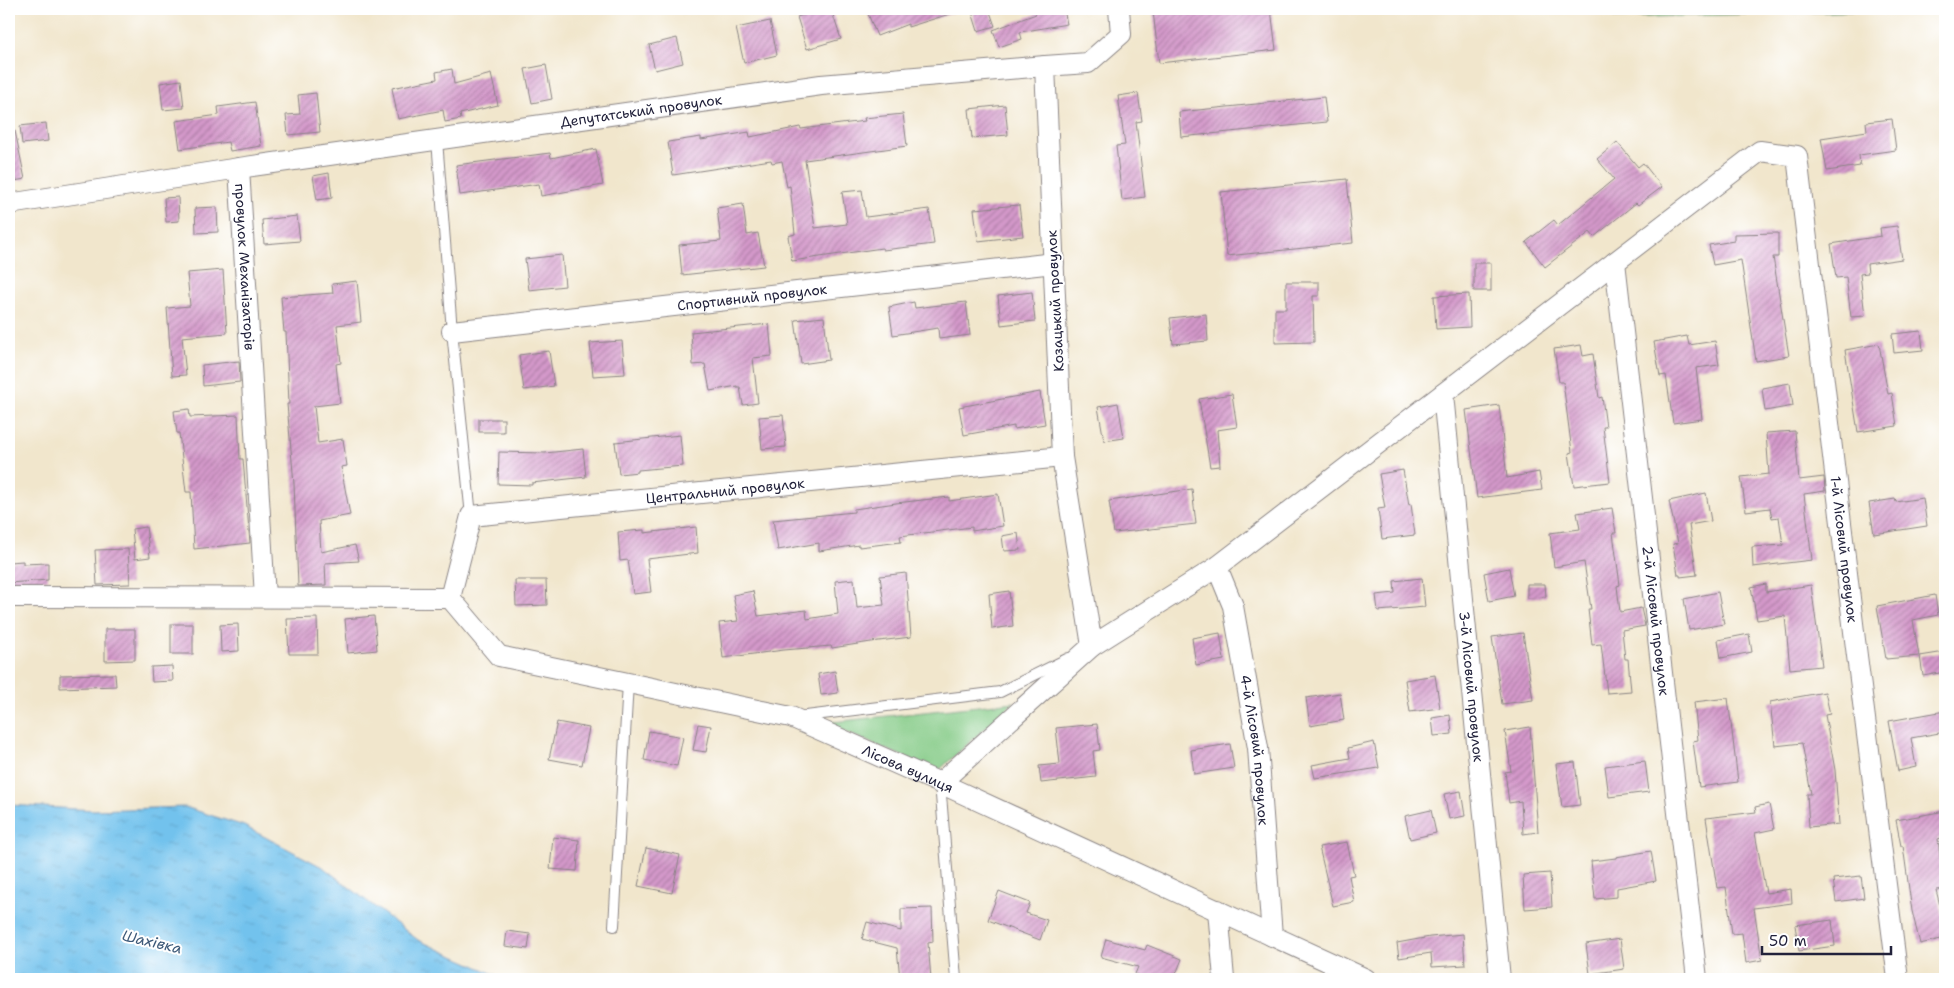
<svg xmlns="http://www.w3.org/2000/svg" width="1954" height="988" viewBox="0 0 1954 988" font-family="'Shantell Sans',sans-serif">
<style>
.grass{fill:#83ca85;stroke:#527660}
.water{fill:url(#water-ripples);stroke:#4a7294}
.building{fill:url(#building-hatch)}
.lines{fill:none;stroke-linecap:round;stroke-linejoin:round}
.lane-casing{stroke:#8a8484;stroke-width:12}
.street-casing{stroke:#8a8484;stroke-width:22}
.lane{stroke:#fff;stroke-width:10}
.street{stroke:#fff;stroke-width:20}
.labels{text-anchor:middle;dominant-baseline:central;stroke-width:4;stroke-linejoin:round;paint-order:stroke}
.street-label{font-size:14px;fill:#22223b;stroke:#fff}
.water-label{font-size:15px;font-style:italic;fill:#3e5a79;stroke:#fff}
</style>
<defs>
<pattern id="water-ripples" width="26" height="14" patternUnits="userSpaceOnUse" patternTransform="scale(1.25)"><rect width="26" height="14" fill="#72c2ed"/><path d="M2 4q2-2 4 0t4 0M15 11q2-2 4 0t4 0" fill="none" stroke="#62a6cc"/></pattern>
<pattern id="building-hatch" width="6" height="6" patternUnits="userSpaceOnUse" patternTransform="scale(1.25)"><rect width="6" height="6" fill="#d499ca"/><path d="M-1 1l2-2M0 6l6-6M5 7l2-2" fill="none" stroke="#ac7ca5"/></pattern>
</defs>
<rect width="100%" height="100%" fill="#fff"/>
<filter id="ink" filterUnits="userSpaceOnUse"><feTurbulence type="fractalNoise" baseFrequency=".02" numOctaves="2"/><feDisplacementMap in="SourceGraphic" scale="10" xChannelSelector="R" yChannelSelector="G"/><feConvolveMatrix kernelMatrix="1 2 1 2 8 2 1 2 1" color-interpolation-filters="sRGB"/></filter>
<filter id="wash" filterUnits="userSpaceOnUse"><feTurbulence type="fractalNoise" baseFrequency=".0096" numOctaves="4" result="noise"/><feDisplacementMap in="SourceGraphic" scale="20" xChannelSelector="R" yChannelSelector="G"/><feGaussianBlur stdDeviation="1.12" result="paint"/><feColorMatrix in="noise" values="0 0 0 0 0 0 0 0 0 0 0 0 0 0 0 0 0 1.4 0 .05"/><feComposite in="paint" operator="in"/></filter>
<g filter="url(#wash)">
<rect width="100%" height="100%" fill="#f1e6cc"/>
<g class="grass">
<polygon points="1614,9 1868,9 1868,11 1614,18"/>
<polygon points="1014,702 938,771 824,723"/>
</g>
<polygon class="water" points="9,805 94,810 185,807 244,826 324,868 418,940 505,979 9,979"/>
<g id="blocks">
<g class="building">
<polygon points="823,9 831,9 841,39 807,49 797,17"/>
<polygon points="866,9 956,9 956,12 908,27 908,24 877,36"/>
<polygon points="971,9 989,9 995,26 978,31"/>
<polygon points="1035,9 1064,9 1067,24 1020,32 1022,39 999,47 993,30 1036,14"/>
<polygon points="1172,9 1271,9 1276,50 1159,63 1153,11"/>
<polygon points="770,21 777,55 744,63 736,28"/>
<polygon points="677,38 683,63 655,70 649,45"/>
<polygon points="546,65 552,99 532,103 525,69"/>
<polygon points="452,69 454,84 491,74 498,105 460,114 461,119 445,122 443,110 398,119 392,88 437,79 436,72"/>
<polygon points="181,80 184,108 163,110 160,83"/>
<polygon points="316,93 320,132 288,135 286,115 300,114 298,95"/>
<polygon points="1138,93 1142,121 1136,122 1145,197 1122,200 1116,146 1125,145 1118,96"/>
<polygon points="1324,97 1327,122 1181,137 1179,112"/>
<polygon points="255,102 261,146 230,151 228,142 180,149 176,121 219,115 218,107"/>
<polygon points="1005,105 1008,135 972,138 969,109"/>
<polygon points="903,114 907,146 805,160 815,228 847,224 842,192 862,190 866,217 929,209 934,244 883,250 882,248 792,261 788,236 795,234 790,186 787,187 782,161 772,163 771,160 673,175 668,142 701,137 701,140 749,132 750,137 800,127 801,129 865,121 864,118"/>
<polygon points="1892,119 1896,150 1859,155 1860,166 1827,171 1821,138 1867,131 1866,122"/>
<polygon points="46,123 48,141 22,144 20,126"/>
<polygon points="9,131 15,131 25,179 9,182"/>
<polygon points="1617,142 1638,167 1643,163 1662,187 1638,205 1636,203 1594,237 1590,232 1545,267 1526,242 1554,220 1558,225 1614,179 1597,159"/>
<polygon points="596,149 603,185 541,196 539,184 460,195 456,165 550,153 551,158"/>
<polygon points="329,173 332,198 317,200 313,176"/>
<polygon points="1347,179 1353,243 1227,256 1221,192"/>
<polygon points="178,197 179,221 166,222 164,198"/>
<polygon points="743,204 747,235 758,233 764,266 682,275 679,245 721,241 717,208"/>
<polygon points="1019,205 1023,236 978,241 974,209"/>
<polygon points="217,207 218,232 196,233 195,208"/>
<polygon points="297,216 300,241 264,244 262,220"/>
<polygon points="1897,226 1902,259 1867,264 1868,273 1860,274 1865,316 1851,317 1846,277 1836,278 1831,244 1881,236 1880,228"/>
<polygon points="1778,233 1778,257 1773,257 1789,356 1756,361 1741,260 1713,265 1709,245 1734,241 1734,234"/>
<polygon points="562,255 565,286 529,290 525,259"/>
<rect x="1474" y="263" width="17" height="28"/>
<polygon points="223,270 227,333 182,337 186,375 172,376 167,308 190,306 187,273"/>
<polygon points="357,281 361,322 337,325 341,363 336,364 340,403 314,406 318,443 343,439 347,466 341,467 350,515 319,521 321,552 355,545 359,561 325,563 326,585 298,586 294,484 287,404 289,404 286,332 284,332 281,297 333,293 332,284"/>
<polygon points="1286,282 1319,282 1319,296 1313,296 1314,342 1275,343 1275,309 1286,309"/>
<polygon points="1032,292 1035,321 1001,325 998,296"/>
<polygon points="1469,294 1470,327 1436,329 1434,296"/>
<polygon points="914,302 915,308 966,302 970,335 939,339 938,328 893,335 889,307"/>
<polygon points="1206,314 1208,341 1173,344 1170,318"/>
<polygon points="824,317 829,360 801,364 795,320"/>
<polygon points="769,324 772,356 753,358 758,403 743,405 740,387 737,387 737,386 710,391 705,364 693,365 691,332"/>
<polygon points="1921,331 1923,350 1894,353 1892,334"/>
<polygon points="1687,336 1689,345 1715,341 1719,365 1696,368 1702,419 1673,423 1666,375 1660,376 1654,342"/>
<polygon points="622,341 625,374 593,376 590,343"/>
<polygon points="1879,344 1888,394 1892,393 1897,426 1858,432 1845,350"/>
<polygon points="1581,345 1583,356 1593,354 1599,398 1602,397 1606,427 1603,427 1610,482 1574,486 1569,453 1572,452 1563,382 1559,382 1554,349"/>
<polygon points="549,351 554,386 524,390 519,355"/>
<polygon points="239,361 240,382 203,386 202,365"/>
<polygon points="1790,383 1793,406 1765,411 1762,388"/>
<polygon points="1040,392 1045,424 1014,429 1014,426 964,435 959,407"/>
<polygon points="1232,394 1237,427 1217,430 1220,466 1210,467 1199,399"/>
<polygon points="1118,403 1124,438 1104,441 1098,407"/>
<polygon points="1499,405 1507,478 1539,472 1542,490 1477,498 1466,410"/>
<polygon points="189,409 190,417 238,415 240,459 243,459 250,543 194,549 191,492 186,492 179,433 177,433 174,411"/>
<polygon points="783,415 786,447 762,449 759,417"/>
<rect x="479" y="419" width="25" height="13"/>
<polygon points="1795,431 1799,480 1824,477 1825,491 1804,494 1812,560 1753,567 1752,547 1783,545 1779,517 1772,518 1770,508 1746,511 1741,477 1769,474 1766,433"/>
<polygon points="680,435 683,466 638,470 638,472 619,474 615,442"/>
<polygon points="583,449 586,477 532,483 532,485 498,484 499,452 545,453"/>
<polygon points="1403,470 1409,505 1411,504 1415,535 1382,539 1378,509 1385,508 1379,474"/>
<polygon points="1192,489 1196,524 1114,533 1109,501"/>
<polygon points="1706,493 1711,521 1689,525 1697,575 1680,577 1680,575 1678,575 1673,544 1678,543 1669,501"/>
<polygon points="998,494 1003,526 972,531 972,527 900,536 901,542 859,547 859,545 819,551 819,543 778,550 773,520 854,512 854,509 896,503 949,497 949,501"/>
<polygon points="1923,498 1927,526 1874,534 1869,503 1895,499 1896,502"/>
<polygon points="1612,508 1616,533 1613,533 1620,585 1617,586 1620,612 1641,608 1645,626 1622,630 1625,659 1628,659 1631,691 1607,693 1601,644 1592,645 1588,609 1591,609 1584,562 1554,567 1550,533 1580,529 1577,513"/>
<polygon points="146,527 150,557 135,559 132,529"/>
<polygon points="696,527 698,553 647,559 651,592 633,594 628,560 620,561 618,532 644,530 644,533"/>
<polygon points="1018,533 1020,550 1004,551 1002,536"/>
<polygon points="128,549 130,584 97,585 95,550"/>
<polygon points="23,561 23,564 48,563 48,580 9,583 9,562"/>
<polygon points="1509,568 1514,596 1489,601 1484,573"/>
<polygon points="906,573 911,637 871,642 832,648 831,646 784,650 723,658 719,623 738,621 733,595 753,591 758,616 806,610 807,619 838,614 835,581 854,579 857,608 884,605 880,576"/>
<polygon points="1422,578 1425,607 1378,611 1376,595 1395,593 1394,581"/>
<polygon points="515,580 546,580 547,605 516,606"/>
<polygon points="1527,584 1545,584 1546,597 1527,598"/>
<polygon points="1766,584 1766,592 1811,585 1822,666 1790,669 1785,616 1757,620 1751,587"/>
<polygon points="1009,591 1013,626 992,629 989,594"/>
<polygon points="1718,592 1724,624 1689,630 1684,599"/>
<polygon points="1935,595 1938,615 1913,620 1919,656 1886,659 1877,606"/>
<polygon points="374,616 377,650 348,653 345,619"/>
<polygon points="317,618 318,654 289,654 287,619"/>
<rect x="171" y="624" width="22" height="30"/>
<polygon points="238,624 239,651 221,652 220,625"/>
<polygon points="105,629 135,629 135,660 105,661"/>
<polygon points="1220,633 1224,660 1196,665 1192,638"/>
<polygon points="1523,633 1533,700 1502,704 1492,637"/>
<polygon points="1749,634 1752,652 1721,658 1718,640"/>
<polygon points="1945,652 1945,672 1923,676 1920,656"/>
<polygon points="172,666 173,681 152,682 151,667"/>
<polygon points="835,671 838,693 821,695 818,674"/>
<polygon points="115,674 116,686 60,688 60,675"/>
<polygon points="1435,675 1440,708 1410,712 1405,680"/>
<polygon points="1825,692 1830,714 1825,715 1835,770 1839,824 1809,827 1807,794 1811,794 1802,743 1775,746 1770,702"/>
<polygon points="1340,693 1344,720 1310,726 1306,698"/>
<polygon points="1728,698 1738,782 1699,787 1693,741 1698,740 1694,702"/>
<polygon points="1945,711 1945,732 1911,738 1916,767 1898,771 1889,721"/>
<polygon points="1450,715 1452,734 1434,736 1432,718"/>
<polygon points="557,722 589,728 582,765 549,759"/>
<polygon points="698,724 711,726 706,752 693,750"/>
<polygon points="1097,724 1100,750 1093,751 1096,777 1041,783 1039,766 1060,764 1056,728"/>
<polygon points="1530,727 1538,832 1523,834 1521,801 1509,803 1505,772 1511,771 1505,731"/>
<polygon points="649,731 683,737 677,766 644,760"/>
<polygon points="1374,742 1379,768 1315,778 1312,765 1350,758 1348,748"/>
<polygon points="1230,744 1234,768 1194,774 1191,750"/>
<polygon points="1645,761 1649,792 1609,797 1605,766"/>
<polygon points="1575,762 1580,805 1562,807 1556,764"/>
<polygon points="1461,791 1465,816 1449,819 1444,794"/>
<polygon points="1769,804 1774,829 1755,833 1766,893 1791,889 1792,903 1754,908 1762,960 1746,963 1742,933 1732,934 1726,887 1717,888 1706,818 1756,812 1755,807"/>
<polygon points="1431,810 1436,833 1410,839 1405,816"/>
<polygon points="1945,811 1945,837 1938,839 1944,889 1936,890 1945,925 1945,938 1920,944 1912,911 1903,846 1901,846 1896,820"/>
<polygon points="553,837 579,840 577,871 550,869"/>
<polygon points="1347,842 1354,875 1349,876 1354,902 1333,906 1319,847"/>
<polygon points="646,848 680,855 672,893 638,886"/>
<polygon points="1651,851 1656,881 1617,888 1617,897 1595,899 1591,861 1616,858 1616,857"/>
<polygon points="1550,873 1552,907 1525,909 1523,875"/>
<polygon points="1861,876 1864,898 1836,902 1833,879"/>
<polygon points="999,891 1030,903 1026,913 1047,920 1040,940 988,920"/>
<polygon points="932,908 933,942 928,943 931,979 900,979 897,948 862,939 867,922 901,931 901,909"/>
<polygon points="1832,920 1835,946 1799,951 1795,925"/>
<polygon points="507,931 530,934 528,949 505,946"/>
<polygon points="1463,934 1465,965 1432,967 1431,953 1399,958 1397,943 1430,937"/>
<polygon points="1106,939 1145,950 1147,945 1182,959 1174,979 1147,979 1135,974 1138,967 1101,957"/>
<polygon points="1620,939 1624,969 1590,974 1586,944"/>
</g>
</g>
</g>
<g filter="url(#ink)">
<use href="#blocks" fill-opacity="0" stroke="#8a8484" stroke-width="1"/>
<g class="lines">
<g class="lane-casing">
<g id="lane">
<polyline points="437,140 452,331 471,516"/>
<polyline points="798,717 1000,692 1069,658"/>
<polyline points="940,783 956,979"/>
<polyline points="614,926 628,683"/>
</g>
</g>
<g class="street-casing">
<g id="street">
<path id="s1" d="M239 168 265 597"/>
<path id="s2" d="M9 204 239 168 821 85 1045 66"/>
<path id="s3" d="M1615 262 1697 979"/>
<path id="s4" d="M452 331 1054 263"/>
<path id="s5" d="M1443 394 1500 979"/>
<path id="s6" d="M1217 567 1233 606 1258 748 1272 936"/>
<polyline points="9,597 450,598"/>
<path id="s7" d="M450 598 499 656 791 717 940 783 1366 979"/>
<path id="s8" d="M450 598 471 516 1062 457"/>
<polyline points="1092,646 1062,457 1045,66 1088,63 1121,34 1119,9"/>
<path id="s9" d="M940 783 1092 646 1217 567 1760 151 1797 156 1855 640 1898 979"/>
<polyline points="1218,910 1224,979"/>
</g>
</g>
<use href="#lane" class="lane"/>
<use href="#street" class="street"/>
</g>
</g>
<g class="labels">
<g class="street-label">
<text stroke="none"><textPath href="#s2" startOffset="639">Депутатський провулок</textPath></text>
<text stroke="none"><textPath href="#s1" startOffset="99">провулок Механізаторів</textPath></text>
<text stroke="none"><textPath href="#s4" startOffset="302">Спортивний провулок</textPath></text>
<text transform="translate(1055 301) rotate(-93)">Козацький провулок</text>
<text stroke="none"><textPath href="#s8" startOffset="340">Центральний провулок</textPath></text>
<text stroke="none"><textPath href="#s9" startOffset="1470">1-й Лісовий провулок</textPath></text>
<text stroke="none"><textPath href="#s3" startOffset="361">2-й Лісовий провулок</textPath></text>
<text stroke="none"><textPath href="#s5" startOffset="294">3-й Лісовий провулок</textPath></text>
<text stroke="none"><textPath href="#s6" startOffset="188">4-й Лісовий провулок</textPath></text>
<text stroke="none"><textPath href="#s7" startOffset="502">Лісова вулиця</textPath></text>
</g>
<g class="water-label">
<text transform="translate(152 942) rotate(13)">Шахівка</text>
</g>
</g>
<rect width="1954" height="988" fill="none" stroke="#fff" stroke-width="30"/>
<path d="M1762 946v8h129v-8" fill="none" stroke="#22223b" stroke-width="2.5"/>
<text x="1769" y="946" font-size="15" fill="#22223b" stroke="#ffffff" stroke-width="4" paint-order="stroke">50 m</text>
</svg>
